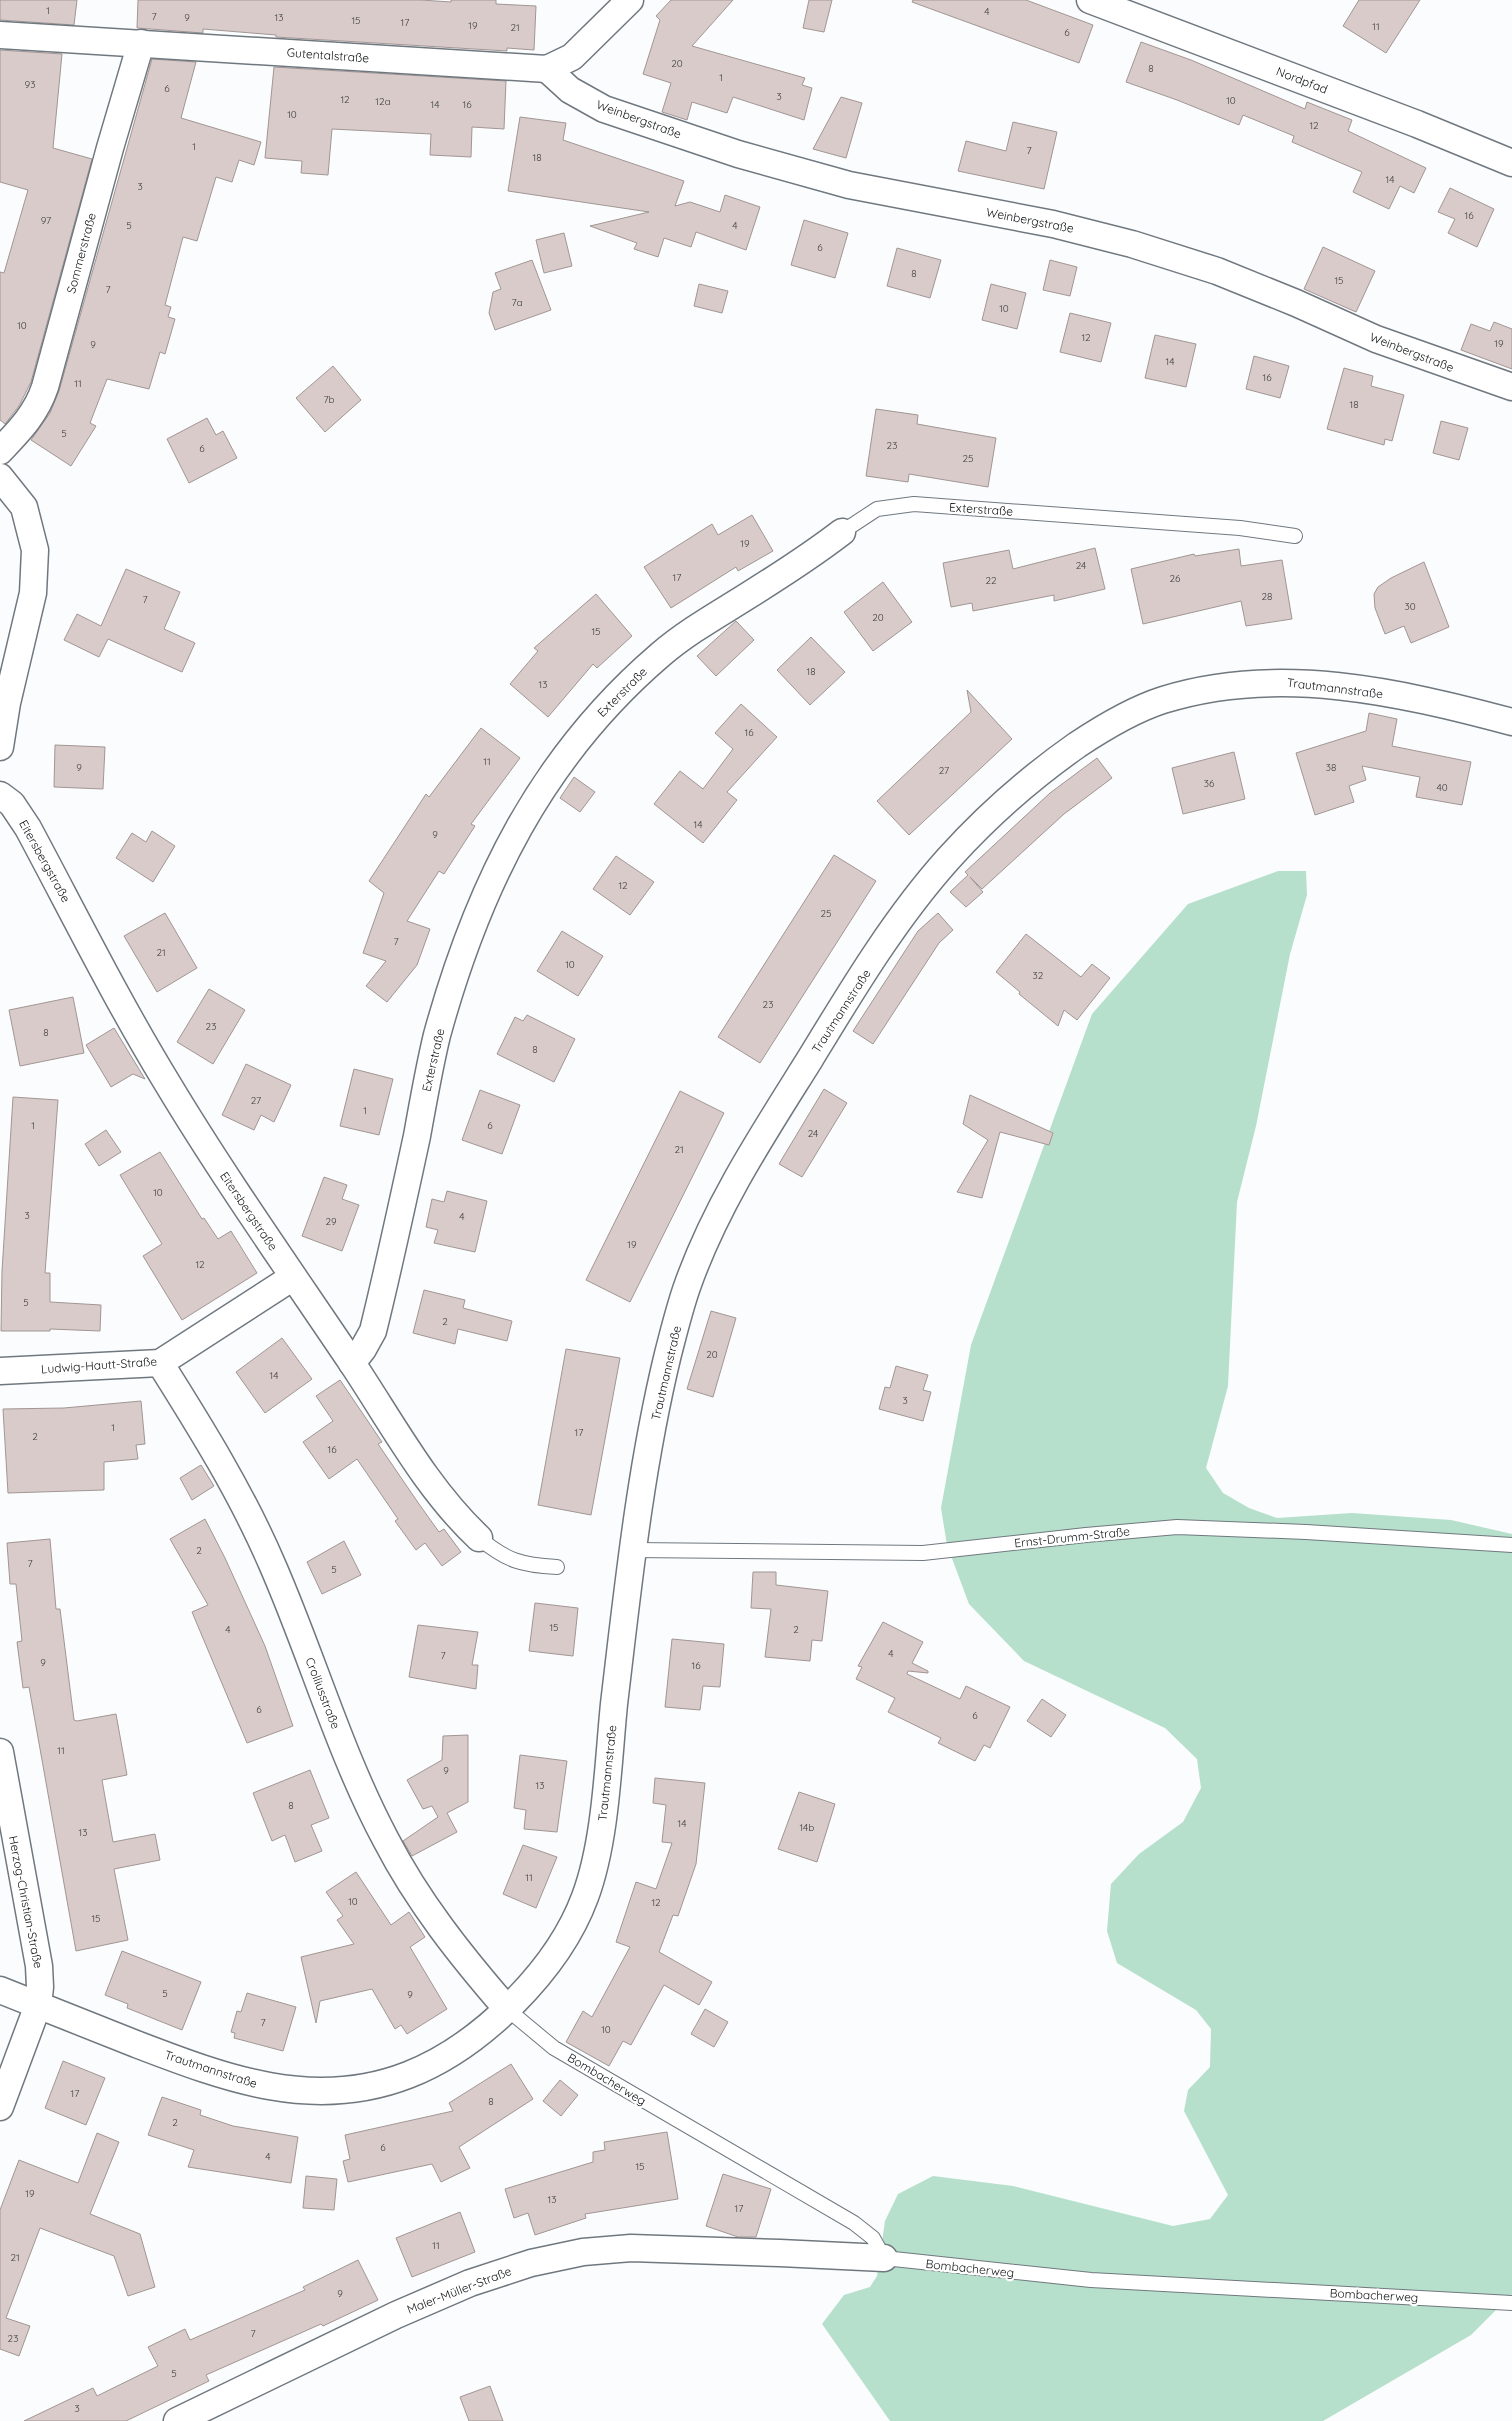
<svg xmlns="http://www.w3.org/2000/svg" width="1512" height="2421" viewBox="0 0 1512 2421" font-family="Quicksand,sans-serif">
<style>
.green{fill:#b6e0cb}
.building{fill:#d8cbca;stroke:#a29694}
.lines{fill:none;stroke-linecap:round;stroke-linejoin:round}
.lane-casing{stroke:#70787f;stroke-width:16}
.street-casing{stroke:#70787f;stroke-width:29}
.lane{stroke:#fff;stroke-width:14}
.street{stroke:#fff;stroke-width:26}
.labels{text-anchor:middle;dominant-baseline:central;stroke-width:4.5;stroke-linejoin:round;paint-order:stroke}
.number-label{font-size:10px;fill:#404041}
.street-label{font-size:12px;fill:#0e1113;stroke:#fff}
</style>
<rect width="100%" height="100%" fill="#fafcfe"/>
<polygon class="green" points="1278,871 1306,871 1307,895 1290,954 1256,1126 1237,1202 1228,1386 1206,1468 1223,1493 1249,1508 1277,1518 1352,1513 1451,1520 1512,1534 1512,2294 1471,2335 1323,2421 890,2421 822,2324 844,2295 870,2287 877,2276 885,2221 898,2194 933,2176 1013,2186 1173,2226 1210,2219 1228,2195 1184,2111 1188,2090 1210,2067 1211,2029 1196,2010 1117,1963 1107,1931 1111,1884 1139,1854 1183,1822 1201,1788 1197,1759 1165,1728 1024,1661 969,1604 947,1545 941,1508 971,1345 1092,1014 1188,904"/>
<g class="building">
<polygon points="0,0 77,0 74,25 0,20"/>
<polygon points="138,0 421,0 451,2 451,0 496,0 496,4 536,6 534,50 507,48 507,51 276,37 276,35 203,29 203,33 137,28"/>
<polygon points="671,0 733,0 692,46 805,78 802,85 812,88 804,120 733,97 727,113 692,102 687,120 662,112 671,83 643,74 660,20 656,16"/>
<polygon points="809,0 832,0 824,32 803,28"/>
<polygon points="913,0 1026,0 1093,25 1079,63 912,2"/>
<polygon points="1359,0 1420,0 1386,53 1343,26"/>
<polygon points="1141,42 1191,60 1305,109 1307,102 1352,120 1348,131 1426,168 1414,193 1400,186 1389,209 1353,192 1362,172 1292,142 1294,136 1243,115 1239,125 1177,100 1126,82"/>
<polygon points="0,50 62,54 53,148 92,159 31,382 19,406 5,424 0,420 0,272 4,273 28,190 0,182"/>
<polygon points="152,59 196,62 181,118 261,142 254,165 239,160 232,182 216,177 197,241 183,237 165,305 171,307 168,317 175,319 165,354 160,352 149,389 107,379 90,423 96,426 71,466 31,440 50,413 59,391"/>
<polygon points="274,67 506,81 504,129 472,127 471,157 430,155 431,134 332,129 328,175 301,173 302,161 265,158"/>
<polygon points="841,97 862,103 846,158 813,149"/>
<polygon points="520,117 566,123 563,140 684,181 675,206 690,202 720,212 725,195 760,207 746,250 696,232 691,247 664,238 658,257 634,249 637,243 590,226 649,212 508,191"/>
<polygon points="1013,122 1057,132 1044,189 958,171 966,141 1006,151"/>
<polygon points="1450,188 1494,209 1477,247 1448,233 1455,219 1438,212"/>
<polygon points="804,220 848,233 835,278 791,265"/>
<polygon points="564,233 572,266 544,273 536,240"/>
<polygon points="1323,247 1375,271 1356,312 1304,289"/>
<polygon points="897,248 941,260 930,298 887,286"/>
<polygon points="532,260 551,310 495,330 489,313 493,292 501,289 495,273"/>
<polygon points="1050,260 1077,267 1070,296 1043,290"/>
<polygon points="699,284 728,291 722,313 694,306"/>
<polygon points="991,284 1026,293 1017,329 982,320"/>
<polygon points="1070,313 1111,323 1101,362 1060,352"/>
<polygon points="1494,322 1512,329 1512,369 1461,350 1471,324 1490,331"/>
<polygon points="1155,335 1196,344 1186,387 1145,378"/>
<polygon points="1254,356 1289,366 1280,398 1246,389"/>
<polygon points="333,366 361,400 325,432 296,398"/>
<polygon points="1344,368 1373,376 1371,386 1404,395 1392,441 1385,439 1384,445 1327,429"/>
<polygon points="876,409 918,415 917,424 996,438 988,487 909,474 908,482 866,476"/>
<polygon points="207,418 216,435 223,431 237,458 189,483 167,439"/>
<polygon points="1441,421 1468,428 1459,460 1433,453"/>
<polygon points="752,515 773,551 738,571 736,567 671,608 644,567 712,524 718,535"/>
<polygon points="1095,548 1105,589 1054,601 1054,595 973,611 972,603 951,607 943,563 1009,550 1013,569"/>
<polygon points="1239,549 1241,566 1282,560 1292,619 1246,626 1241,601 1143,624 1131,569 1194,554 1195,556"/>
<polygon points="1424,562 1449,627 1411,643 1404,626 1385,634 1375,608 1374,594 1378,587 1391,578"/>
<polygon points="126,569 180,592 164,629 195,643 182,672 108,639 99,657 64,640 77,614 101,626"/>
<polygon points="883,582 912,622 873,651 844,612"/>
<polygon points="596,594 632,636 597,668 593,664 548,717 510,684 538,651 534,648"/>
<polygon points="736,621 754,640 716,676 697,656"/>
<polygon points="811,637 845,672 810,705 777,670"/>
<polygon points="967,690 1012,739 909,835 877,801 971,712"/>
<polygon points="741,704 777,737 727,792 737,800 703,843 654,804 680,771 703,789 733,749 715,733"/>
<polygon points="1369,713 1397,719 1392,746 1471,762 1462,805 1416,797 1420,777 1362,766 1366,780 1349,786 1354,802 1315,815 1296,753 1366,731"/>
<polygon points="481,728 520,758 471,824 475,826 444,874 439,871 407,921 430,929 417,965 387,1002 366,986 386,961 363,953 384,893 369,881 426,794 429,797"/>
<polygon points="55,745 105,747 103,789 54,787"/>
<polygon points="1234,752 1245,799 1183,814 1172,768"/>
<polygon points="1097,758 1112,778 1064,814 982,889 970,877 983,892 966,907 950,892 968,875 965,872 1050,793"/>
<polygon points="574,777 595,792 580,812 560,798"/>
<polygon points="152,831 175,846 153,882 116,858 132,833 146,842"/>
<polygon points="834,855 876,881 760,1063 718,1037"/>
<polygon points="616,856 654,882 630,915 593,889"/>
<polygon points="165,913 197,968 157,992 124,936"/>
<polygon points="938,913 953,930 939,943 873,1044 853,1031 918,931"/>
<polygon points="562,931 603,956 578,996 537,971"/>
<polygon points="1026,934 1081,977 1092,964 1110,978 1077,1020 1064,1010 1058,1026 1019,994 1020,992 996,972"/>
<polygon points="209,989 245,1010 213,1064 177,1042"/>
<polygon points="73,997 84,1053 20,1066 9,1010"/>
<polygon points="527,1015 575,1039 554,1082 497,1054 515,1017 523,1021"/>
<polygon points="114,1028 145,1079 133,1074 111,1087 86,1045"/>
<polygon points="246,1064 291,1085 274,1122 261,1115 254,1130 222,1115"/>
<polygon points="354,1069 393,1079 379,1135 340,1126"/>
<polygon points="824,1089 847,1103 802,1177 779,1164"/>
<polygon points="480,1090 520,1105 502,1154 462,1140"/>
<polygon points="680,1091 724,1113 630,1302 586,1280"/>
<polygon points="970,1095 1053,1133 1049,1145 1000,1132 982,1198 957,1192 988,1140 963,1124"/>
<polygon points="13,1097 58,1100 45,1273 50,1273 50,1302 101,1305 100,1331 50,1329 50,1331 1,1331 2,1271"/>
<polygon points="106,1130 121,1152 99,1166 85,1144"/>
<polygon points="160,1152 202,1219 204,1218 218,1239 231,1231 257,1273 182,1320 143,1256 162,1244 120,1175"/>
<polygon points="324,1177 347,1185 342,1199 359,1205 342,1251 302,1236"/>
<polygon points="447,1191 487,1201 475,1252 434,1243 438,1230 426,1227 432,1199 444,1202"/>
<polygon points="424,1290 465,1300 463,1308 512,1321 507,1341 458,1329 455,1344 413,1333"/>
<polygon points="711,1311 736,1318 713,1397 687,1389"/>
<polygon points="282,1338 312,1379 265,1413 236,1372"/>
<polygon points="566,1349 620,1358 591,1515 538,1505"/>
<polygon points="896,1366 928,1375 923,1390 931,1392 923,1421 879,1409 885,1387 890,1388"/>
<polygon points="340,1380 382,1442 378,1444 419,1504 439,1532 444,1529 461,1552 442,1566 425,1543 416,1550 395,1521 398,1519 357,1459 329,1479 303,1442 333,1421 316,1396"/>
<polygon points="141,1401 145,1444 136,1445 138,1459 104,1462 104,1490 8,1493 3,1409 64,1408"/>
<polygon points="201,1465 214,1486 192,1500 180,1478"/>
<polygon points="205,1519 225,1558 265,1646 293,1726 247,1743 192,1612 208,1605 170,1539"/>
<polygon points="50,1539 56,1609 60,1609 74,1720 77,1721 116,1714 127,1775 102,1780 113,1842 155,1834 160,1860 114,1869 128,1940 76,1951 29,1687 23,1688 17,1642 22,1641 16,1584 10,1584 7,1543"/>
<polygon points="344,1541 361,1575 322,1594 307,1562"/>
<polygon points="753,1572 776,1572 776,1585 828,1591 822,1641 812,1640 810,1661 765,1657 771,1609 751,1608"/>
<polygon points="535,1603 578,1608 573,1656 529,1651"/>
<polygon points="883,1622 923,1642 912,1663 928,1671 928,1673 908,1671 907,1674 960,1699 966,1686 1010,1707 990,1748 984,1745 975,1761 938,1743 941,1738 888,1712 895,1698 856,1679 862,1667 858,1666"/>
<polygon points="418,1625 478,1632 472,1665 478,1665 476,1689 409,1677"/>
<polygon points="672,1639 724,1644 720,1687 703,1686 700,1710 665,1707"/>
<polygon points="1042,1699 1066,1715 1051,1737 1027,1721"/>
<polygon points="468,1735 468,1802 447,1813 457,1832 412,1856 403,1841 438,1817 432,1806 423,1809 407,1780 442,1760 443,1736"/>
<polygon points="520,1755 567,1761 557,1832 524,1829 526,1810 514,1808"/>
<polygon points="310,1770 329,1818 311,1825 322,1851 295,1862 285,1835 272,1841 253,1793"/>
<polygon points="655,1778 705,1783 696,1864 678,1916 673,1915 659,1952 712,1982 699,2005 664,1985 631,2045 623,2041 609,2066 566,2042 583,2011 592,2017 630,1947 616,1942 636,1882 656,1889 672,1843 662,1842 666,1805 653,1803"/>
<polygon points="799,1792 835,1804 817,1862 778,1849"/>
<polygon points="523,1845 557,1857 536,1908 503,1894"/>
<polygon points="356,1872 391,1925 409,1912 425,1937 410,1947 447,2009 407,2034 401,2025 395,2029 372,1989 320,2001 316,2023 301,1957 354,1944 337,1920 343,1916 326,1892"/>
<polygon points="122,1951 201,1982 182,2030 127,2008 128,2004 105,1995"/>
<polygon points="247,1993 296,2007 283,2051 234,2038 235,2033 231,2032 237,2011 241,2012"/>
<polygon points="705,2009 728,2022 714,2047 691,2034"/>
<polygon points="63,2061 105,2078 86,2125 45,2108"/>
<polygon points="511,2064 533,2099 459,2147 470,2168 441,2182 432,2164 348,2182 343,2161 350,2159 345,2135 453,2111 449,2103"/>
<polygon points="560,2080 578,2095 561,2116 543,2101"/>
<polygon points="162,2097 201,2110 200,2115 233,2126 298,2137 291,2183 188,2167 194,2150 148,2135"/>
<polygon points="667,2132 678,2199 585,2214 586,2218 535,2235 528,2213 514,2218 505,2189 593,2162 593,2152 605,2150 604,2142"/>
<polygon points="97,2133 119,2142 90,2214 140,2234 155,2287 128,2296 114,2256 40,2228 6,2318 30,2326 19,2356 0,2349 0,2210 19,2160 78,2183"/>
<polygon points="723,2174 771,2189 756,2237 738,2237 706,2226"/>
<polygon points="306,2176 337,2179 334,2210 303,2208"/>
<polygon points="460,2212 475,2252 412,2277 396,2238"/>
<polygon points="358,2260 378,2300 323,2326 321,2324 206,2375 209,2381 126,2421 24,2421 93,2388 97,2396 158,2366 148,2347 185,2329 190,2340 305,2290 303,2287"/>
<polygon points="490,2386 503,2421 469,2421 460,2397"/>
</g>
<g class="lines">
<g class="lane-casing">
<g id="lane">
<polyline points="842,532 877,509 914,504 1240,528 1295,536"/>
<path d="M479 1538C507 1561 521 1565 557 1567"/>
<polyline points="632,1550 923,1553 1086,1535 1177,1527 1306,1532 1512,1545"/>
<polyline points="507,2009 554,2048 854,2223 873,2238 884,2258 1091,2280 1512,2303"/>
</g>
</g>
<g class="street-casing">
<g id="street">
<polyline points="1090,0 1417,124 1512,163"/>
<polyline points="0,35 547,69 572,57 630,0"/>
<polyline points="547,69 570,90 604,109 738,154 849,185 1053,224 1132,244 1217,271 1296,303 1376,339 1512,387"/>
<path d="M0 451C19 431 36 414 45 387L110 148 141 43"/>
<polyline points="0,477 24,507 35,550 33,593 7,703 0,747"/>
<path d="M0 795 12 804 28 828C73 912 116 999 166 1081 223 1176 288 1268 350 1360 391 1421 425 1487 479 1538"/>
<path d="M160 1363C201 1428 242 1494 272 1564 312 1655 339 1752 386 1840 418 1902 461 1956 507 2009"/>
<path d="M352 1363 363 1349 373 1331C389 1266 403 1201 417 1136 423 1103 429 1068 437 1035 478 886 541 757 660 655 688 631 719 614 749 595 781 575 812 555 842 532"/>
<polyline points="0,1371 160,1363 293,1277"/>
<polyline points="0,1752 39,1966 40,1987 38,2005 0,2107"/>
<path d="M0 1990C45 2008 91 2026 136 2044 225 2078 313 2112 408 2075 480 2047 558 1970 585 1897 606 1841 608 1764 614 1704 628 1587 640 1469 668 1354 674 1331 680 1306 688 1284 717 1203 765 1131 810 1059 852 990 895 918 949 858 987 816 1030 778 1077 745 1104 727 1132 710 1163 700 1278 664 1400 692 1512 722"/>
<polyline points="177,2421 396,2315 470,2283 531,2263 583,2252 631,2248 780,2253 884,2258"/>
</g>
</g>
<use href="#lane" class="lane"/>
<use href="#street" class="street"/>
</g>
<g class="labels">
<g class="number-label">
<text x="48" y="10">1</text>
<text x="987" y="11">4</text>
<text x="154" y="16">7</text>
<text x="187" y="17">9</text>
<text x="279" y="17">13</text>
<text x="356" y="20">15</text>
<text x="405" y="22">17</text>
<text x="473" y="25">19</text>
<text x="1376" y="26">11</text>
<text x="515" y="27">21</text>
<text x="1067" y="32">6</text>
<text x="677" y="63">20</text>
<text x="1151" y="68">8</text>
<text x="721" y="77">1</text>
<text x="30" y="84">93</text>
<text x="167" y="88">6</text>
<text x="779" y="96">3</text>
<text x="345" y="99">12</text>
<text x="1231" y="100">10</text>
<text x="383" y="101">12a</text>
<text x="435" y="104">14</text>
<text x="467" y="104">16</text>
<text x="292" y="114">10</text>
<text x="1314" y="125">12</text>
<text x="194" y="146">1</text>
<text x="1029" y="150">7</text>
<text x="537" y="157">18</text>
<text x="1390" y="179">14</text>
<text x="140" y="186">3</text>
<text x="1469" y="215">16</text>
<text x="46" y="220">97</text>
<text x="129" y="225">5</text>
<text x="735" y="225">4</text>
<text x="820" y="247">6</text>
<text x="914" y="273">8</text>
<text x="1339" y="280">15</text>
<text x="108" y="289">7</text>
<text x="517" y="302">7a</text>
<text x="1004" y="308">10</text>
<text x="22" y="325">10</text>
<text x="1086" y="337">12</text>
<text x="1499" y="343">19</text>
<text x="93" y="344">9</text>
<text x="1170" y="361">14</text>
<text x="1267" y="377">16</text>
<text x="78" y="383">11</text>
<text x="329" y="399">7b</text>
<text x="1354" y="404">18</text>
<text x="64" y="433">5</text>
<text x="892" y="445">23</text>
<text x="202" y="448">6</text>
<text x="968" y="458">25</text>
<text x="745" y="543">19</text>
<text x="1081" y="565">24</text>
<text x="677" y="577">17</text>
<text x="1175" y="578">26</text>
<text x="991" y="580">22</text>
<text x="1267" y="596">28</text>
<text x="145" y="599">7</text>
<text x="1410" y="606">30</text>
<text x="878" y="617">20</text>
<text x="596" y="631">15</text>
<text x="811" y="671">18</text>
<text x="543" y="684">13</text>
<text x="749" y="732">16</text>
<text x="487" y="761">11</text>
<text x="79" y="767">9</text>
<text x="1331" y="767">38</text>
<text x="944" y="770">27</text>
<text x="1209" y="783">36</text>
<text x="1442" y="787">40</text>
<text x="698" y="824">14</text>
<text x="435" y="834">9</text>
<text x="623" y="885">12</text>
<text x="826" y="913">25</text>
<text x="396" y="941">7</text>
<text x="161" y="952">21</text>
<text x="570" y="964">10</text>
<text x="1038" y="975">32</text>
<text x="768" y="1004">23</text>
<text x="211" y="1026">23</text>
<text x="46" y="1032">8</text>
<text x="535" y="1049">8</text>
<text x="256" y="1100">27</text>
<text x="365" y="1110">1</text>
<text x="33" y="1125">1</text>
<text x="490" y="1125">6</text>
<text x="813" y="1133">24</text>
<text x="679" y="1149">21</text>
<text x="158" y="1192">10</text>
<text x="27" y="1215">3</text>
<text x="462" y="1216">4</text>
<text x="331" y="1221">29</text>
<text x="632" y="1244">19</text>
<text x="200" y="1264">12</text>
<text x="26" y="1302">5</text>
<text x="445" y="1321">2</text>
<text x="712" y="1354">20</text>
<text x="274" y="1375">14</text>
<text x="905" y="1400">3</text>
<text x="113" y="1427">1</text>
<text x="579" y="1432">17</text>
<text x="35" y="1436">2</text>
<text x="332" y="1449">16</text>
<text x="199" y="1550">2</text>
<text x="30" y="1563">7</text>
<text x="334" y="1569">5</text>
<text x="554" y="1627">15</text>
<text x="228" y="1629">4</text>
<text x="796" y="1629">2</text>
<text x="891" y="1653">4</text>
<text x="443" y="1655">7</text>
<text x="43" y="1662">9</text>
<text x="696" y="1665">16</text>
<text x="259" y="1709">6</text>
<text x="975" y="1715">6</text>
<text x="61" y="1750">11</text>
<text x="446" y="1770">9</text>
<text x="540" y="1785">13</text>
<text x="291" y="1805">8</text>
<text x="682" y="1823">14</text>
<text x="807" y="1827">14b</text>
<text x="83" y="1832">13</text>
<text x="529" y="1877">11</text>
<text x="353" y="1901">10</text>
<text x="656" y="1902">12</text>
<text x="96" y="1918">15</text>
<text x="165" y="1993">5</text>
<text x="410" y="1994">9</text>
<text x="263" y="2022">7</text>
<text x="606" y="2029">10</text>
<text x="75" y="2093">17</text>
<text x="491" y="2101">8</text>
<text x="175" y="2122">2</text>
<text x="383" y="2147">6</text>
<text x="268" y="2156">4</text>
<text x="640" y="2166">15</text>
<text x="30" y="2193">19</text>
<text x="552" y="2199">13</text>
<text x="739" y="2208">17</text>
<text x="436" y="2245">11</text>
<text x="15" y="2257">21</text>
<text x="340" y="2293">9</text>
<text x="253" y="2333">7</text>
<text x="13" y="2338">23</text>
<text x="174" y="2373">5</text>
<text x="77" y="2408">3</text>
</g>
<g class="street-label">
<text transform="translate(328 55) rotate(4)">Gutentalstraße</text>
<text transform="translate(1302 80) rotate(21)">Nordpfad</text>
<text transform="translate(639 119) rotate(20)">Weinbergstraße</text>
<text transform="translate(1030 220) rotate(11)">Weinbergstraße</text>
<text transform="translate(81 253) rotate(-75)">Sommerstraße</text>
<text transform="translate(1412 352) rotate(21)">Weinbergstraße</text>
<text transform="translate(981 509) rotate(4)">Exterstraße</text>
<text transform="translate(1335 688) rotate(7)">Trautmannstraße</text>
<text transform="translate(622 692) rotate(-45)">Exterstraße</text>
<text transform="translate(45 861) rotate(61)">Eitersbergstraße</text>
<text transform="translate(841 1011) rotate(-57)">Trautmannstraße</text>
<text transform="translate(433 1060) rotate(-77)">Exterstraße</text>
<text transform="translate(249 1211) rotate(56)">Eitersbergstraße</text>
<text transform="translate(99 1365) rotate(-4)">Ludwig-Hautt-Straße</text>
<text transform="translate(666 1373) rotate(-77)">Trautmannstraße</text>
<text transform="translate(1072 1537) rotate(-6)">Ernst-Drumm-Straße</text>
<text transform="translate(323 1693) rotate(69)">Crolliusstraße</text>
<text transform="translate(607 1773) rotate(-84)">Trautmannstraße</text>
<text transform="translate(26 1902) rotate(79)">Herzog-Christian-Straße</text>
<text transform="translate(211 2069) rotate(18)">Trautmannstraße</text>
<text transform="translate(607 2079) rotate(31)">Bombacherweg</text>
<text transform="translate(970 2268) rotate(6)">Bombacherweg</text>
<text transform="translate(459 2290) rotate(-21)">Maler-Müller-Straße</text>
<text transform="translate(1374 2295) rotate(3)">Bombacherweg</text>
</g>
</g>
</svg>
